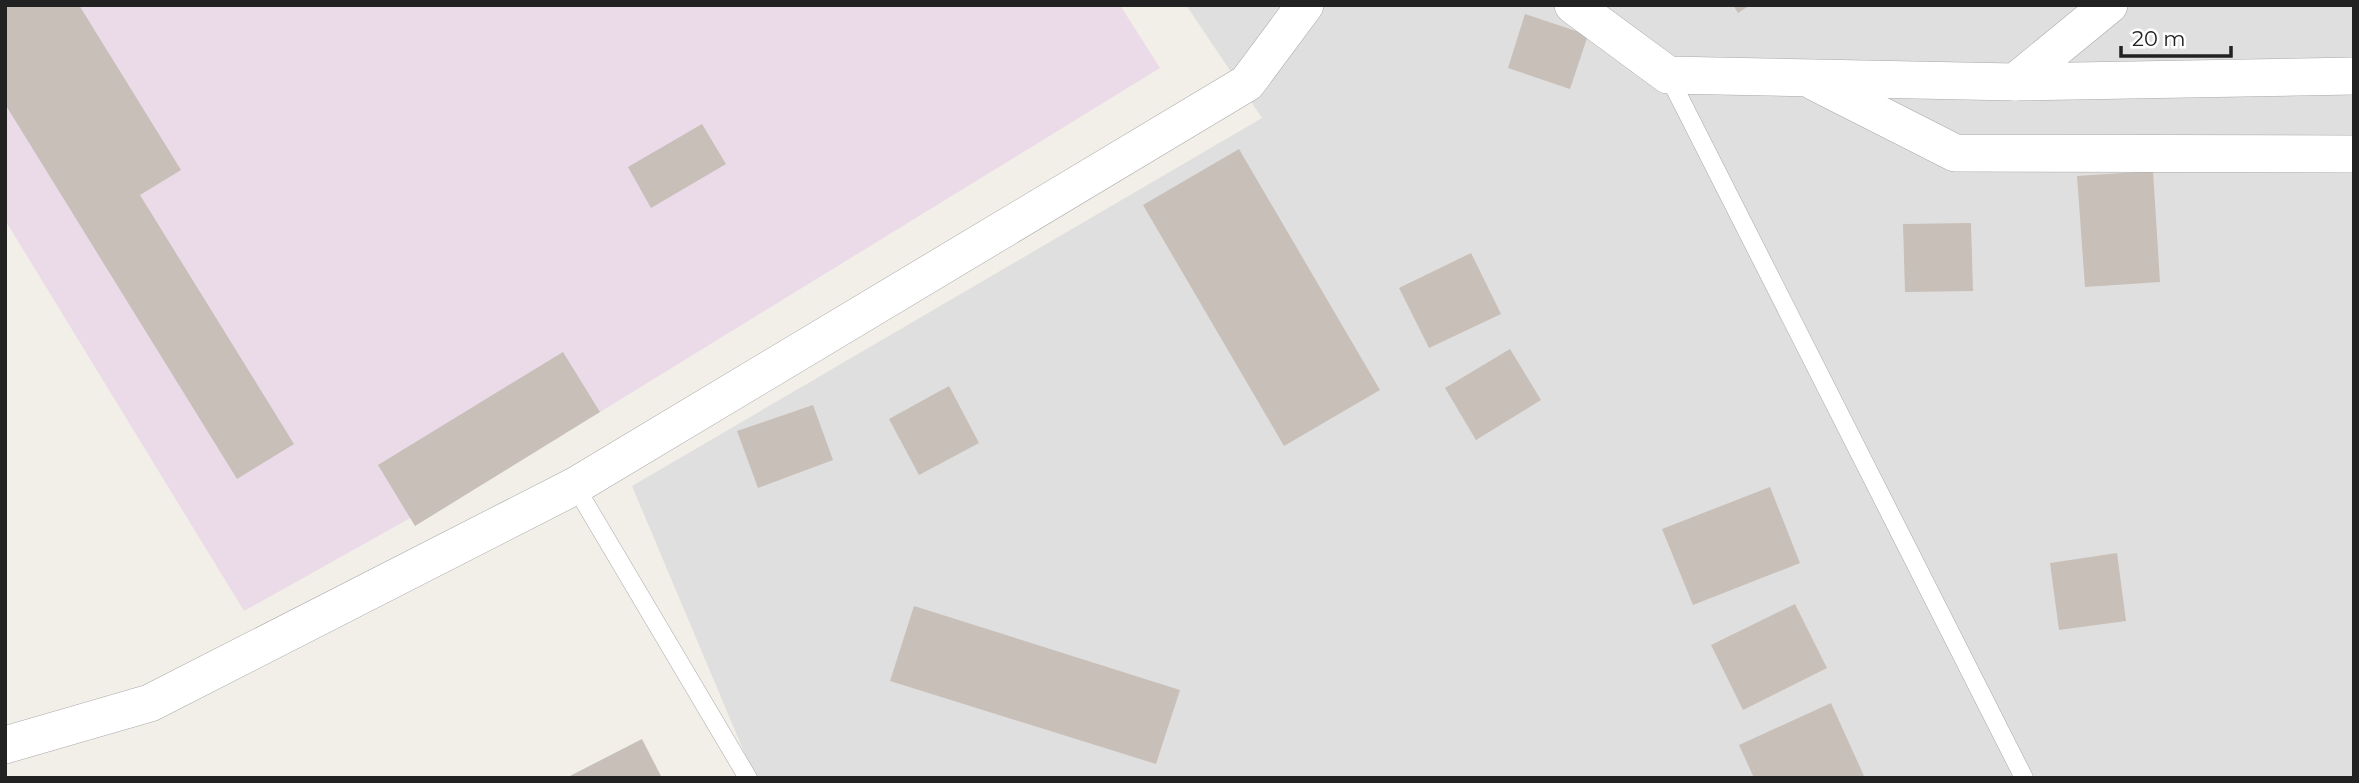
<svg xmlns="http://www.w3.org/2000/svg" width="2359" height="783" viewBox="0 0 2359 783" font-family="Montserrat,sans-serif">
<style>
.residential{fill:#e0dfdf}
.industrial{fill:#ebdbe8}
.building{fill:#c7bfb8}
.lines{fill:none;stroke-linecap:round;stroke-linejoin:round}
.lane-casing{stroke:#a9a9a9;stroke-width:19}
.street-casing{stroke:#a9a9a9;stroke-width:38}
.lane{stroke:#fff;stroke-width:18}
.street{stroke:#fff;stroke-width:37}
</style>
<rect width="100%" height="100%" fill="#f2efe9"/>
<polygon class="residential" points="1186,5 2354,5 2354,778 755,778 632,486 1262,118"/>
<polygon class="industrial" points="5,5 1120,5 1160,68 600,412 244,611 5,220"/>
<g class="building">
<polygon points="5,5 79,5 181,170 140,195 294,444 237,479 5,104"/>
<polygon points="1733,5 1750,5 1738,13"/>
<polygon points="1525,14 1588,35 1570,89 1508,68"/>
<polygon points="702,124 726,164 651,208 628,167"/>
<polygon points="1239,149 1380,390 1284,446 1143,205"/>
<polygon points="2153,171 2160,282 2085,287 2077,176"/>
<polygon points="1971,223 1973,291 1905,292 1903,224"/>
<polygon points="1471,253 1501,314 1429,348 1399,288"/>
<polygon points="1510,349 1541,400 1476,440 1445,388"/>
<polygon points="563,352 600,412 415,526 378,465"/>
<polygon points="949,386 979,443 919,475 889,419"/>
<polygon points="813,405 833,460 758,488 737,431"/>
<polygon points="1770,487 1800,563 1693,605 1662,529"/>
<polygon points="2117,553 2126,621 2059,630 2050,563"/>
<polygon points="1795,604 1827,668 1743,710 1711,645"/>
<polygon points="914,606 1180,690 1156,764 890,681"/>
<polygon points="1831,703 1864,776 1859,778 1754,778 1739,745"/>
<polygon points="642,739 662,778 566,778"/>
</g>
<g class="lines">
<g class="lane-casing">
<g id="lane">
<polyline points="1668,75 2024,778"/>
<polyline points="575,486 748,778"/>
</g>
</g>
<g class="street-casing">
<g id="street">
<polyline points="1573,5 1668,75 2015,82 2109,5"/>
<polyline points="1815,82 1955,153 2354,154"/>
<polyline points="2015,82 2354,76"/>
<polyline points="5,745 150,703 575,486 1247,83 1305,5"/>
</g>
</g>
<use href="#lane" class="lane"/>
<use href="#street" class="street"/>
</g>
<rect width="2359" height="783" fill="none" stroke="#222222" stroke-width="14"/>
<path d="M2121 46v10h110v-10" fill="none" stroke="#222222" stroke-width="3.5"/>
<text x="2132" y="46" font-size="21" fill="#222222" stroke="#ffffff" stroke-width="5" paint-order="stroke">20 m</text>
</svg>
